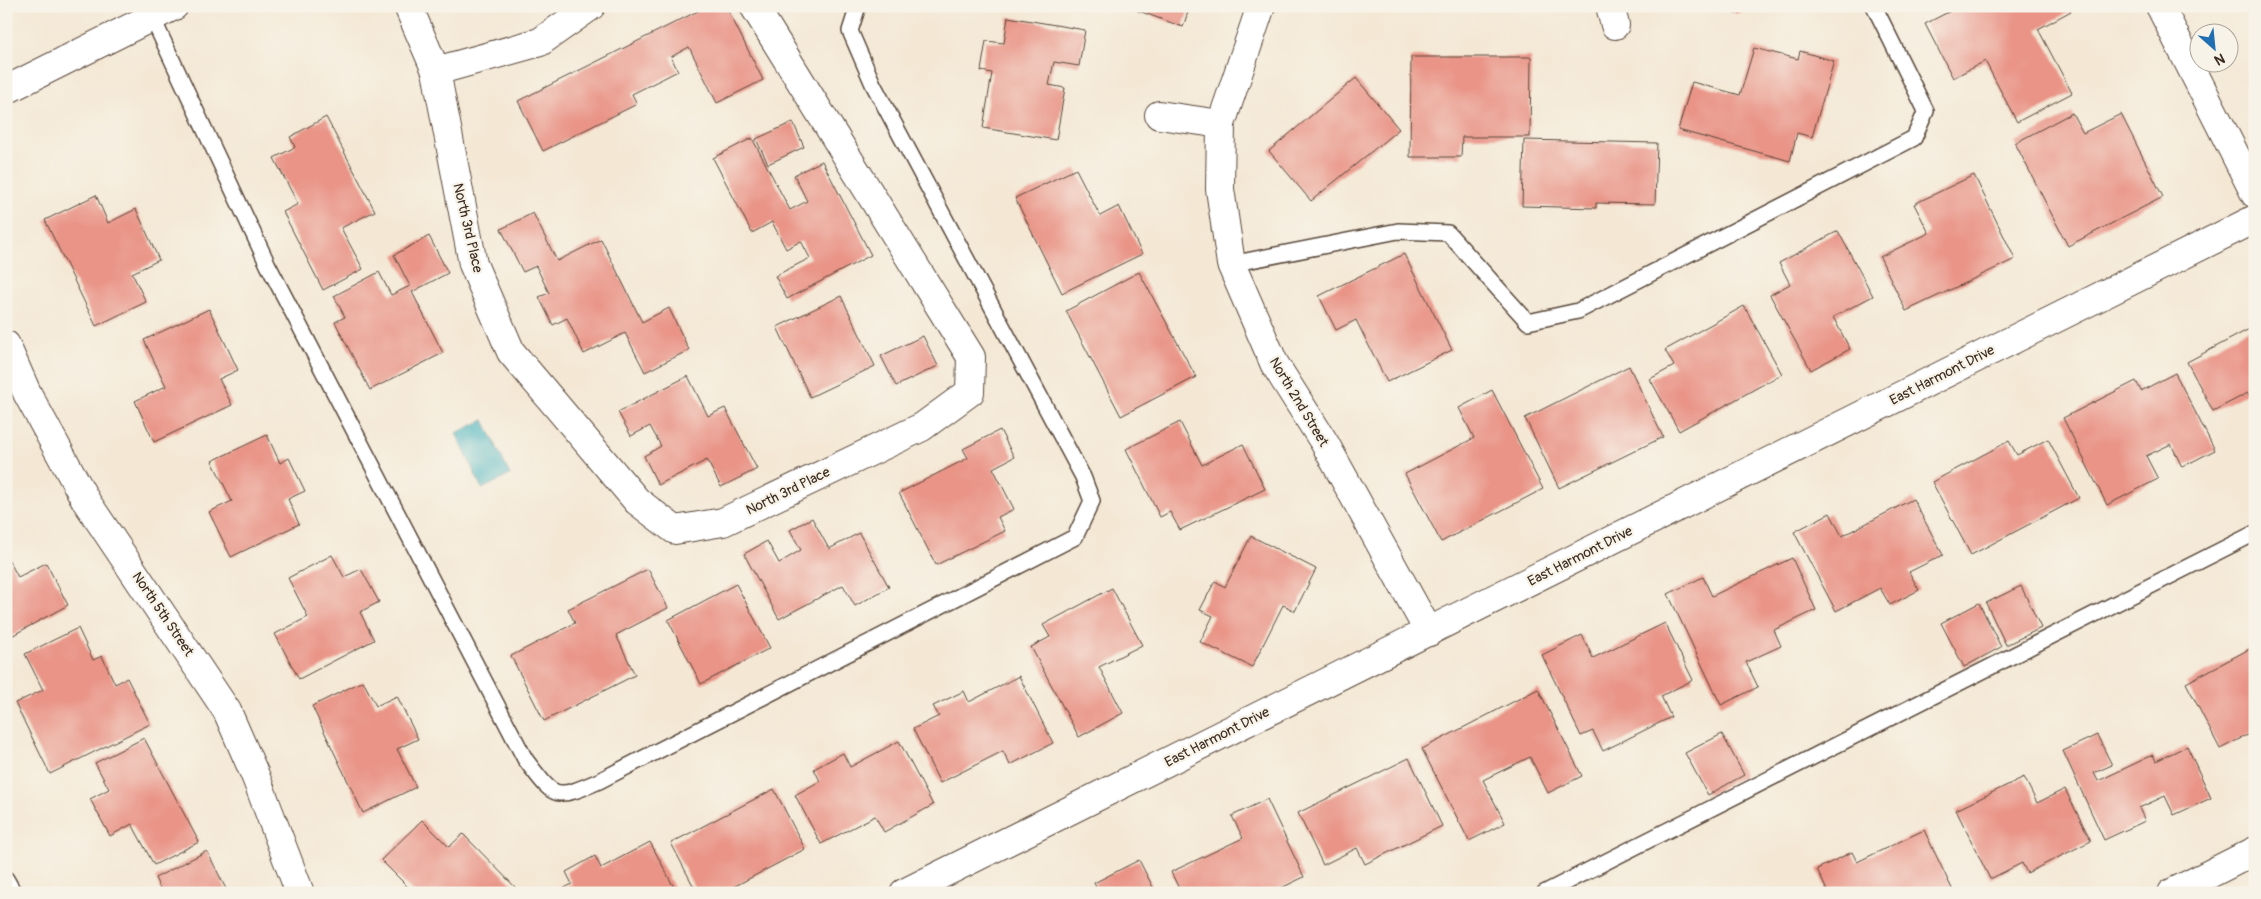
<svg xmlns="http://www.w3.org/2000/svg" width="2261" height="899" viewBox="0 0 2261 899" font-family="Pangolin,sans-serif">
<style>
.water{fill:#42b1be;stroke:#3e6e6e}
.building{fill:#e99487}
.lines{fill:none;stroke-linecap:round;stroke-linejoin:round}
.lane-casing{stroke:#574639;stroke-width:18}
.street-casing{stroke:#574639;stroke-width:30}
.primary-casing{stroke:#574639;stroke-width:30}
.lane{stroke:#fff;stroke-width:15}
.street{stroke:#fff;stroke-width:28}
.primary{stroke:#fff;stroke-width:28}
.labels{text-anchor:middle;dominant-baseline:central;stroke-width:4.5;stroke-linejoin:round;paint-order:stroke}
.street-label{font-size:14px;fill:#3b2a1e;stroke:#f7f3e8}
</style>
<rect width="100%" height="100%" fill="#f7f3e8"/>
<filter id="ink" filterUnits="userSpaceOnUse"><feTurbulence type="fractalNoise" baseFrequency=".02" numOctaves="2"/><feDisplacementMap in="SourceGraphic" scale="10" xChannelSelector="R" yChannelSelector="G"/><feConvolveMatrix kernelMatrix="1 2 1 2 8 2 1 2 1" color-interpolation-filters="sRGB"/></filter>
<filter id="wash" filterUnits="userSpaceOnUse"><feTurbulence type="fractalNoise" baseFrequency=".0096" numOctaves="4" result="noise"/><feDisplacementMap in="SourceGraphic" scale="20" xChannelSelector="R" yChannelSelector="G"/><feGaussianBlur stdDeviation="1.12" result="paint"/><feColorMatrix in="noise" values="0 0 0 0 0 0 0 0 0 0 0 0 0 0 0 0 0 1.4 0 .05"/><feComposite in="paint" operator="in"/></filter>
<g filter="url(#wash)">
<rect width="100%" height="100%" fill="#f4e8d5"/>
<polygon class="water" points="484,420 510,475 482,489 456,433"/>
<g id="blocks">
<g class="building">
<polygon points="708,6 726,6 763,80 717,103 689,47 671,57 678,71 632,94 637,104 543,151 518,101"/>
<polygon points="1125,6 1190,6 1183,27"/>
<polygon points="1732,6 1756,6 1735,14"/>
<polygon points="1960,6 1964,11 1974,6 2068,6 2071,11 2038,29 2072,93 2017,122 1985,61 1953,78 1925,24"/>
<polygon points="1008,17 1085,30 1079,66 1054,62 1049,85 1065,88 1056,140 983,128 992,73 981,71 986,41 1004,43"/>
<polygon points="1754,48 1798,59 1800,51 1834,61 1812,137 1797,133 1790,161 1678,130 1692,82 1740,95"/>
<polygon points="1411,57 1531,57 1530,137 1462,137 1461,157 1410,157"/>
<polygon points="1356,78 1399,129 1311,201 1269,151"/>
<polygon points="2072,113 2083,133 2121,114 2163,197 2068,246 2015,143"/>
<polygon points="326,117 375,211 341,228 363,269 323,290 283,212 298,204 274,158 295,147 290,137"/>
<polygon points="793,122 804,147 768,164 756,139"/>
<polygon points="752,138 790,210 807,201 794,175 822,161 871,255 787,299 775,276 810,258 801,241 786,249 772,222 752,233 713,158"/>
<polygon points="1524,140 1657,143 1655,204 1596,203 1596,208 1522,206"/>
<polygon points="1076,169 1100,216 1119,206 1142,254 1062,293 1015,198"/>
<polygon points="1974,175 2015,259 1906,311 1880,257 1929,233 1914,204"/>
<polygon points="96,195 108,223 136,209 159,260 132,273 146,302 96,326 45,220"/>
<polygon points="533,213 557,261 601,239 642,322 669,308 689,350 645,372 625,333 584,354 567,318 553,325 539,297 549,293 536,266 523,272 501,229"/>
<polygon points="1838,231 1873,296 1833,317 1850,349 1811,370 1770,295 1790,284 1779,263"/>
<polygon points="429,236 448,273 412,292 443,353 370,390 335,322 345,317 334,296 379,272 391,295 410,286 394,255"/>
<polygon points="1404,254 1452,350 1387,382 1356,320 1336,330 1319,296"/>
<polygon points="1139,272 1196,377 1121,416 1066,311"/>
<polygon points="841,296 875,366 810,397 777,327"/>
<polygon points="1744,306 1782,374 1679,431 1650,379 1674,366 1665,350"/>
<polygon points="209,309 238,370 219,379 232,405 154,442 135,401 166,386 144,340"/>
<polygon points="2255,326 2255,405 2248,393 2213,411 2187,362"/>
<polygon points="923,336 938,366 896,386 881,356"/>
<polygon points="1629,366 1663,437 1559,488 1525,418"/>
<polygon points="2175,373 2215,450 2182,467 2171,444 2146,456 2158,479 2107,505 2063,418 2136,381 2141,391"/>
<polygon points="688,376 708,416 725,408 757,469 721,487 707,460 658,485 644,456 661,446 650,426 631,436 618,412"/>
<polygon points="1492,390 1543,489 1441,542 1405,474 1474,438 1459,408"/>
<polygon points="1180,422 1202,465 1243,444 1265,489 1180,530 1170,512 1160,517 1126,449"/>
<polygon points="1000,430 1014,457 993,468 1014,509 998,517 1005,531 936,565 899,493 968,458 963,449"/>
<polygon points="267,435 280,463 289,458 305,491 288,499 299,524 231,557 209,512 232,501 212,461"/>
<polygon points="2048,439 2079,498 1971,555 1932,482 2009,441 2017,455"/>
<polygon points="1913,499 1943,555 1909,572 1919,590 1890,605 1880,588 1836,611 1794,532 1830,513 1842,536"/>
<polygon points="812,518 829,549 859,533 889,587 855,606 843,585 779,619 744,554 767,541 779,563 801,550 790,530"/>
<polygon points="1251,536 1316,569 1295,611 1283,605 1252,667 1200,642 1213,616 1200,610 1215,581 1225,587"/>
<polygon points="6,555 18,577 46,563 68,605 6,639"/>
<polygon points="332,555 344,577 361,569 379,602 360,612 374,640 299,679 275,634 308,617 288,578"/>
<polygon points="1792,558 1816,610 1774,630 1781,646 1746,662 1758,687 1721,705 1668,594 1703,577 1712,596"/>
<polygon points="648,569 668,608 616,635 635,675 544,721 511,656 575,623 568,609"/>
<polygon points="736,584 770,648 701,684 668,620"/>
<polygon points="2021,586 2041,628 2006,645 1986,603"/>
<polygon points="1112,588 1142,645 1099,667 1123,713 1079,737 1031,647 1050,637 1043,625"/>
<polygon points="1979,603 2001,647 1964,667 1941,623"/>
<polygon points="1665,623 1693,680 1661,696 1671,717 1603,751 1593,731 1581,736 1542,655 1582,635 1593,658"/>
<polygon points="78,628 93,660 102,656 115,684 127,678 150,724 50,774 15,703 43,690 25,654"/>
<polygon points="2255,646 2255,731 2220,749 2186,683"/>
<polygon points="1019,676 1053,743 1010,765 1003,751 940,783 913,729 939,716 933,706 964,691 969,702"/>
<polygon points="363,681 376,706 397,696 418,739 397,749 416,787 363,813 312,706"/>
<polygon points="1538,689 1582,776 1548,793 1530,757 1483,780 1505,823 1469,841 1422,749"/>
<polygon points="1722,734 1744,775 1708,795 1685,753"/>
<polygon points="2097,735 2112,765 2094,773 2098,781 2153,755 2156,761 2187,746 2211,798 2174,815 2165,796 2139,808 2145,821 2104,840 2063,751"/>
<polygon points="144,738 199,842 154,865 132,824 110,836 90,799 109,789 95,763"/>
<polygon points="899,741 933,805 884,832 875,816 821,844 795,795 820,781 814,769 843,753 850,767"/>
<polygon points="1409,758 1442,826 1365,864 1357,848 1323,865 1298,813"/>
<polygon points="2024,777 2037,803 2065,789 2091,841 2027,873 2022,863 1990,879 1956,810"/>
<polygon points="774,789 805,849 722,893 697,893 671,843"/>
<polygon points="1267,799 1304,877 1271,893 1181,893 1171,872 1243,838 1232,816"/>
<polygon points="422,820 449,847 463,834 519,891 517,893 414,893 381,860"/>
<polygon points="1924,830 1954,893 1828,893 1817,869 1852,852 1857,862"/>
<polygon points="650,842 677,893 555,893 572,884 566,872 595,856 601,868"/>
<polygon points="207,851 228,893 162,893 155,878"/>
<polygon points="1139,860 1156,893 1095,893 1098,891 1094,883"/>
</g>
</g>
</g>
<g filter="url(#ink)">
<use href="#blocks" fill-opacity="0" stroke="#574639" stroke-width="1"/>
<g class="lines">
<g class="lane-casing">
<g id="lane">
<path d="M152 17 268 265 525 759C555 798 553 801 599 781L1075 537 1092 501 1083 477 873 84 850 31 858 6"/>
<polyline points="1231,264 1398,231 1448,233 1528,322 1578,311 1914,138 1926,111 1874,6"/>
<polyline points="6,879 14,893"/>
<polyline points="1544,893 2255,533"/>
</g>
</g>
<g class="street-casing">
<g id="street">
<polyline points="408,6 436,71 473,264 511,352 637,501 675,530 723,522 922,427 970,392 971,357 754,6"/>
<polyline points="1261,6 1221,124 1220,189 1231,264 1274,363 1324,442 1429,632"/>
<polyline points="1610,6 1615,25"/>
<polyline points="2160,6 2255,194"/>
<polyline points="436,71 540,42 591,6"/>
<polyline points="1159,115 1221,124"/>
<polyline points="6,345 27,393 86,501 227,711 255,775 300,893"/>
<polyline points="904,893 2255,219"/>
<polyline points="2172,893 2255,851"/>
</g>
</g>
<g class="primary-casing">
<polyline id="primary" points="6,90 174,6"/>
</g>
<use href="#lane" class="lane"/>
<use href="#street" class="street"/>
<use href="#primary" class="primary"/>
</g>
</g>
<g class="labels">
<g class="street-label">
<text transform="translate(468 228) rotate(77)">North 3rd Place</text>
<text transform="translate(1942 375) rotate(-27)">East Harmont Drive</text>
<text transform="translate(1299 402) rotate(59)">North 2nd Street</text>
<text transform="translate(788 491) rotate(-26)">North 3rd Place</text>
<text transform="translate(1580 556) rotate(-27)">East Harmont Drive</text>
<text transform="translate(163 614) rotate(56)">North 5th Street</text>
<text transform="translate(1217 737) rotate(-27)">East Harmont Drive</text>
</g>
</g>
<rect width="2261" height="899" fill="none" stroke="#f7f3e8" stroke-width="25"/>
<g transform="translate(2214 48) rotate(153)"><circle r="24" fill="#f7f3e8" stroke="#aca397"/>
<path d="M0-4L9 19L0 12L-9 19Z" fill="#1f6fb2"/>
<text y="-8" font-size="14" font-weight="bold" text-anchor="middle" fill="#3b2a1e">N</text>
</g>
</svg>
